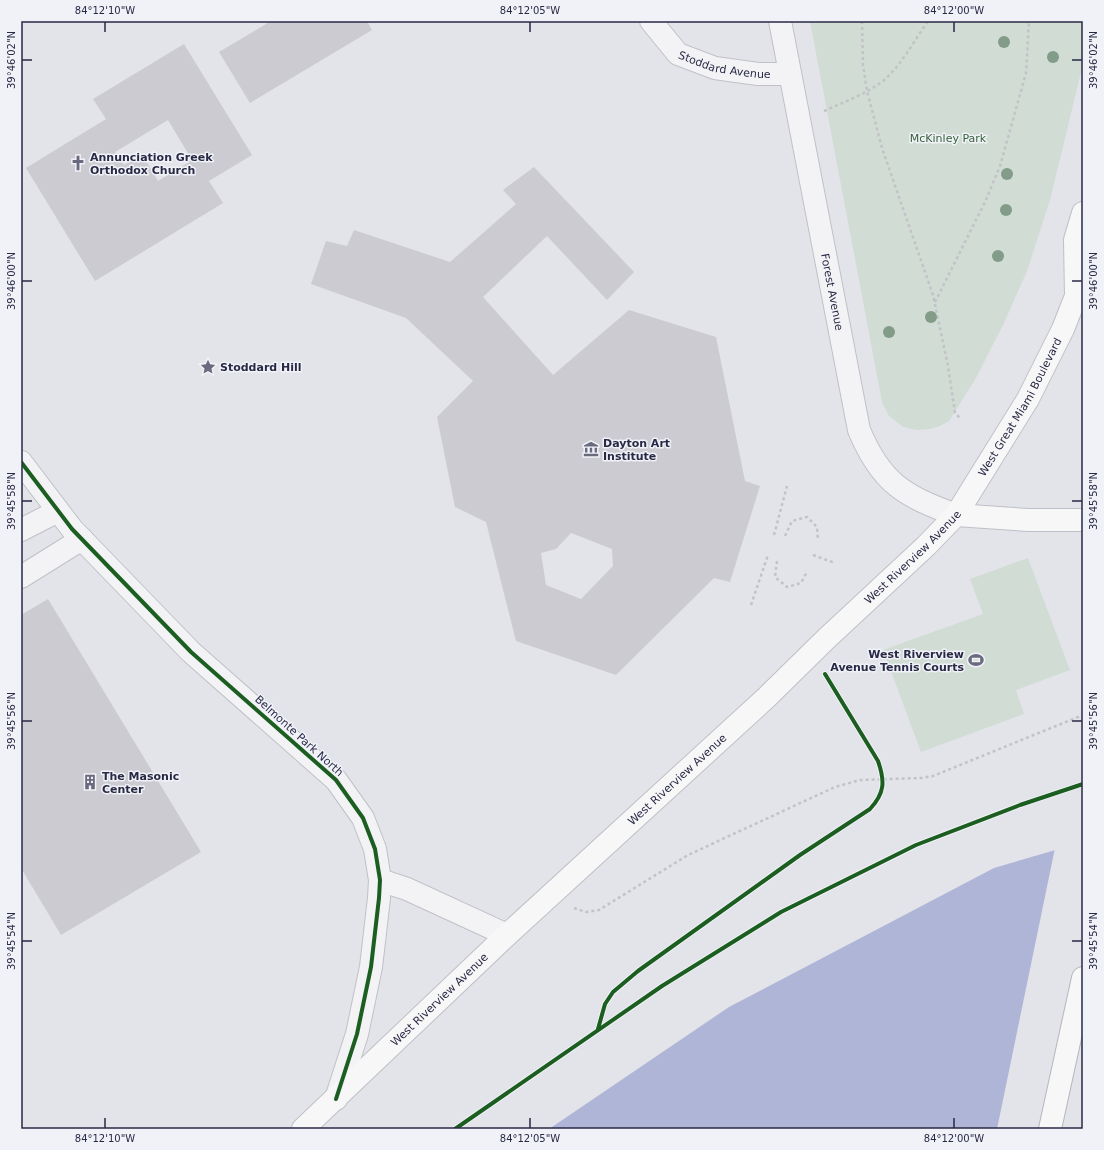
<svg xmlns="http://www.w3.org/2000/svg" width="1104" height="1150" viewBox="0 0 1104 1150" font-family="'DejaVu Sans',sans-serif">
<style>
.green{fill:#d0dcd4}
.water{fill:#afb5d7}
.pier{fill:#e3e4e9}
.building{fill:#cbcbd1;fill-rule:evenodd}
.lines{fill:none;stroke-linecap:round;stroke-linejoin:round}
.minor-casing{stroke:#c0c1c7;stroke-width:24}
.major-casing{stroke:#bfc0c7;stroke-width:24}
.highway-casing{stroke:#b5b6be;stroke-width:24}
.path{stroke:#c2c3c9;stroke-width:2.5;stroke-dasharray:3 3;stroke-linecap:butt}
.minor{stroke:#f3f3f6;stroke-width:22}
.major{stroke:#f7f7f7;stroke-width:22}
.highway{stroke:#f7f7f7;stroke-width:22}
.cycleway-casing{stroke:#f1f2f8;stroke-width:6}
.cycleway{stroke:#1b5e20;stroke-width:4}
.tree{fill:#829c89}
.ticks{fill:none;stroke:#282945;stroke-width:1.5}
.labels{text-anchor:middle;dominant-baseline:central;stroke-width:3;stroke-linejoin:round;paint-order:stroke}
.street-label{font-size:11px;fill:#282945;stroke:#f1f2f8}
.park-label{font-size:11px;fill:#33623a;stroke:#f1f2f8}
.poi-label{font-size:11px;font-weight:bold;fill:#282945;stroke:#f1f2f8;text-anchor:start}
.neatline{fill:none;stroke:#282945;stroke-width:1.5}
.ticks-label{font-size:10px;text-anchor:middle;fill:#282945}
</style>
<rect width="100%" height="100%" fill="#e3e4e9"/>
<g class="green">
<polygon points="810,21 1083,21 1083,64 1050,200 1027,271 1004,323 976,378 949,421 940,426 930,429 916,430 903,427 889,416 882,402"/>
<polygon points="1028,558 1070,670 1016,690 1024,714 921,752 883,650 983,614 970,579"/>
</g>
<polygon class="water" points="1083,842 1083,1129 549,1129 729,1007 994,868"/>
<polygon class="pier" points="1083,840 1083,1129 997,1129 1055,848"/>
<g class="building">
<polygon points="271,21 367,21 372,30 250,103 219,52"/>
<path d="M184 44 252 155 209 181 223 203 95 281 26 168 106 119 93 99ZM168 120 192 160 158 181 142 154 124 165 115 152Z"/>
<path d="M534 167 634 272 607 300 547 236 483 297 553 375 629 310 716 337 745 481 760 486 730 582 714 578 616 675 516 641 486 522 455 507 437 417 473 381 406 318 311 284 326 241 347 246 354 230 450 262 516 204 503 190ZM571 533 612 549 613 566 581 599 546 585 541 553 556 549Z"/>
<polygon points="48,599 201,852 61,935 21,868 21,615"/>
</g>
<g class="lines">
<g class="minor-casing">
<g id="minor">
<path id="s1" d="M651 21 678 54 715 68 758 74H790"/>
<path id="s2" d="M780 21 859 430C881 483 904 496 956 515"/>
<polyline points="21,462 72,529 191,652 336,780 363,818 375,849 380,880 379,898 371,967 357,1034 336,1099"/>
<polyline points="21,530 58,511"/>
<polyline points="21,577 82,539"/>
<polyline points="380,880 407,889 507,935"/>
</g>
</g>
<g class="major-casing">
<g id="major">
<polyline points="956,515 1028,520 1083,520"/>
<path id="s3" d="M303 1129 507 935 767 697 826 639 926 546 956 515 1028 399 1063 329 1076 296 1075 240 1083 213"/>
</g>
</g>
<g class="highway-casing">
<polyline id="highway" points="1050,1129 1083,978"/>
</g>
<g class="path">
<polyline points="862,21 863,65 867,91 882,148 933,295 948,366 955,413 960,418"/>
<path d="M824 111C844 102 866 94 883 81 901 66 914 41 928 21"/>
<polyline points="935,302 985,202 1000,166 1026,73 1029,21"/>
<polyline points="774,535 787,486"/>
<polyline points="785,536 792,521 807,517 817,527 818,540"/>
<polyline points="813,555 835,563"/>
<polyline points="777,561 775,577 787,587 801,583 807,572"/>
<polyline points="751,605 768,555"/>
<polyline points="574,908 586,912 599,910 688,855 835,787 860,780 922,778 933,776 1083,715"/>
</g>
<use href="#minor" class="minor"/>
<use href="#major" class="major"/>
<use href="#highway" class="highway"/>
<g class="cycleway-casing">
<g id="cycleway">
<polyline points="21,462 72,529 191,652 336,780 363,818 375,849 380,880 379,898 371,967 357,1034 336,1099"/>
<path d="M598 1029 605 1004 613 992 638 971 800 855 870 809C885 793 885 781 878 761L825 674"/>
<polyline points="455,1129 662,986 781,912 916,845 1020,805 1083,784"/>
</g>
</g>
<use href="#cycleway" class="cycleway"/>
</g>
<g class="tree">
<circle cx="1004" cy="42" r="6"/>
<circle cx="1053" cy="57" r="6"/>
<circle cx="1007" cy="174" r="6"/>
<circle cx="1006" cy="210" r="6"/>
<circle cx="998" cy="256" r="6"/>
<circle cx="931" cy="317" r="6"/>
<circle cx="889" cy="332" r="6"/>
</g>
<path class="ticks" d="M105 22V32M530 22V32M954 22V32M22 60H32M1072 60H1082M22 281H32M1072 281H1082M22 501H32M1072 501H1082M22 721H32M1072 721H1082M22 941H32M1072 941H1082M105 1118V1128M530 1118V1128M954 1118V1128"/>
<defs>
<g id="church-bare" transform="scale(1.2)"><path d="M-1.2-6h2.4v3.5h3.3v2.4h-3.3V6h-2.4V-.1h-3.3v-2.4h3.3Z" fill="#696a7e" stroke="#f1f2f8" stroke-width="2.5" paint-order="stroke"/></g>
<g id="sight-bare" transform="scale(1.2)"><path d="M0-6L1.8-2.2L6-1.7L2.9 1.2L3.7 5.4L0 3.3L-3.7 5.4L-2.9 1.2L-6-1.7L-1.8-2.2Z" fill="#696a7e" stroke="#f1f2f8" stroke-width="2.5" paint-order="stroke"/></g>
<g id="museum-bare" transform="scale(1.2)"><path d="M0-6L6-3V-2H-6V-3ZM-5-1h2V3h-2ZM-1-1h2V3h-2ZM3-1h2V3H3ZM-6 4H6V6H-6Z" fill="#696a7e" stroke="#f1f2f8" stroke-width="2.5" paint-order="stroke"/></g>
<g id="stadium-bare" transform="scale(1.2)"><path d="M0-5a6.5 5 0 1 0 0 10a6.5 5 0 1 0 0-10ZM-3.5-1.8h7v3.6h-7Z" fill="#696a7e" stroke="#f1f2f8" stroke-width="2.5" paint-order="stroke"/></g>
<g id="building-bare" transform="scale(1.2)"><path d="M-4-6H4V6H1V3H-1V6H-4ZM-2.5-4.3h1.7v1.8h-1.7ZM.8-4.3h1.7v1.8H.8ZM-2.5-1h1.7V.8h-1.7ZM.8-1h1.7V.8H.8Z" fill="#696a7e" stroke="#f1f2f8" stroke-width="2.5" paint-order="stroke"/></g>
</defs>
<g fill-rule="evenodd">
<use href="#church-bare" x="78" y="163"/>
<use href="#sight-bare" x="208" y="367"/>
<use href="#museum-bare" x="591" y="449"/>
<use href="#stadium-bare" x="976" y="660"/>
<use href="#building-bare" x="90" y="782"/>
</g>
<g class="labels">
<g class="street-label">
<text stroke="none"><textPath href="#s1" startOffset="91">Stoddard Avenue</textPath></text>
<text stroke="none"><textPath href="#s2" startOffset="276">Forest Avenue</textPath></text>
<text stroke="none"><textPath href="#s3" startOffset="1022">West Great Miami Boulevard</textPath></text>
<text stroke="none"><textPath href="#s3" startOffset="836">West Riverview Avenue</textPath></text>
<text transform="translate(299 736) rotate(42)">Belmonte Park North</text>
<text stroke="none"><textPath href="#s3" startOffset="512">West Riverview Avenue</textPath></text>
<text stroke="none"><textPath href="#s3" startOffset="188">West Riverview Avenue</textPath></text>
</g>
<g class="park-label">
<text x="948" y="138">McKinley Park</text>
</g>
<g class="poi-label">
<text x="90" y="157">Annunciation Greek<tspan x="90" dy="13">Orthodox Church</tspan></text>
<text x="220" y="367">Stoddard Hill</text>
<text x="603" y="443">Dayton Art<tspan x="603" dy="13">Institute</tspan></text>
<text x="964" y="654" text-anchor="end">West Riverview<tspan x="964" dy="13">Avenue Tennis Courts</tspan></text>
<text x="102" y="776">The Masonic<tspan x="102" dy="13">Center</tspan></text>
</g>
</g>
<rect width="1104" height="1150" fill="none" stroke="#f1f2f8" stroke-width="44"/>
<rect x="22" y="22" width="1060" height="1106" class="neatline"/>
<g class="ticks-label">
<text x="105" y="14">84°12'10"W</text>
<text x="530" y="14">84°12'05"W</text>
<text x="954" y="14">84°12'00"W</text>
<text transform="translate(11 60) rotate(-90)" y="4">39°46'02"N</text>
<text transform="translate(1093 60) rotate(-90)" y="4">39°46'02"N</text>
<text transform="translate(11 281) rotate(-90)" y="4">39°46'00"N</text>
<text transform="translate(1093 281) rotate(-90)" y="4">39°46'00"N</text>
<text transform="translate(11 501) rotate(-90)" y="4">39°45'58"N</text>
<text transform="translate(1093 501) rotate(-90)" y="4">39°45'58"N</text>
<text transform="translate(11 721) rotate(-90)" y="4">39°45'56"N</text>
<text transform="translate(1093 721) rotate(-90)" y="4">39°45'56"N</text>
<text transform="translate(11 941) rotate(-90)" y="4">39°45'54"N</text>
<text transform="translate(1093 941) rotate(-90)" y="4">39°45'54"N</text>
<text x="105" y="1142">84°12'10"W</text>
<text x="530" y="1142">84°12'05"W</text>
<text x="954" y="1142">84°12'00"W</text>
</g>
</svg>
